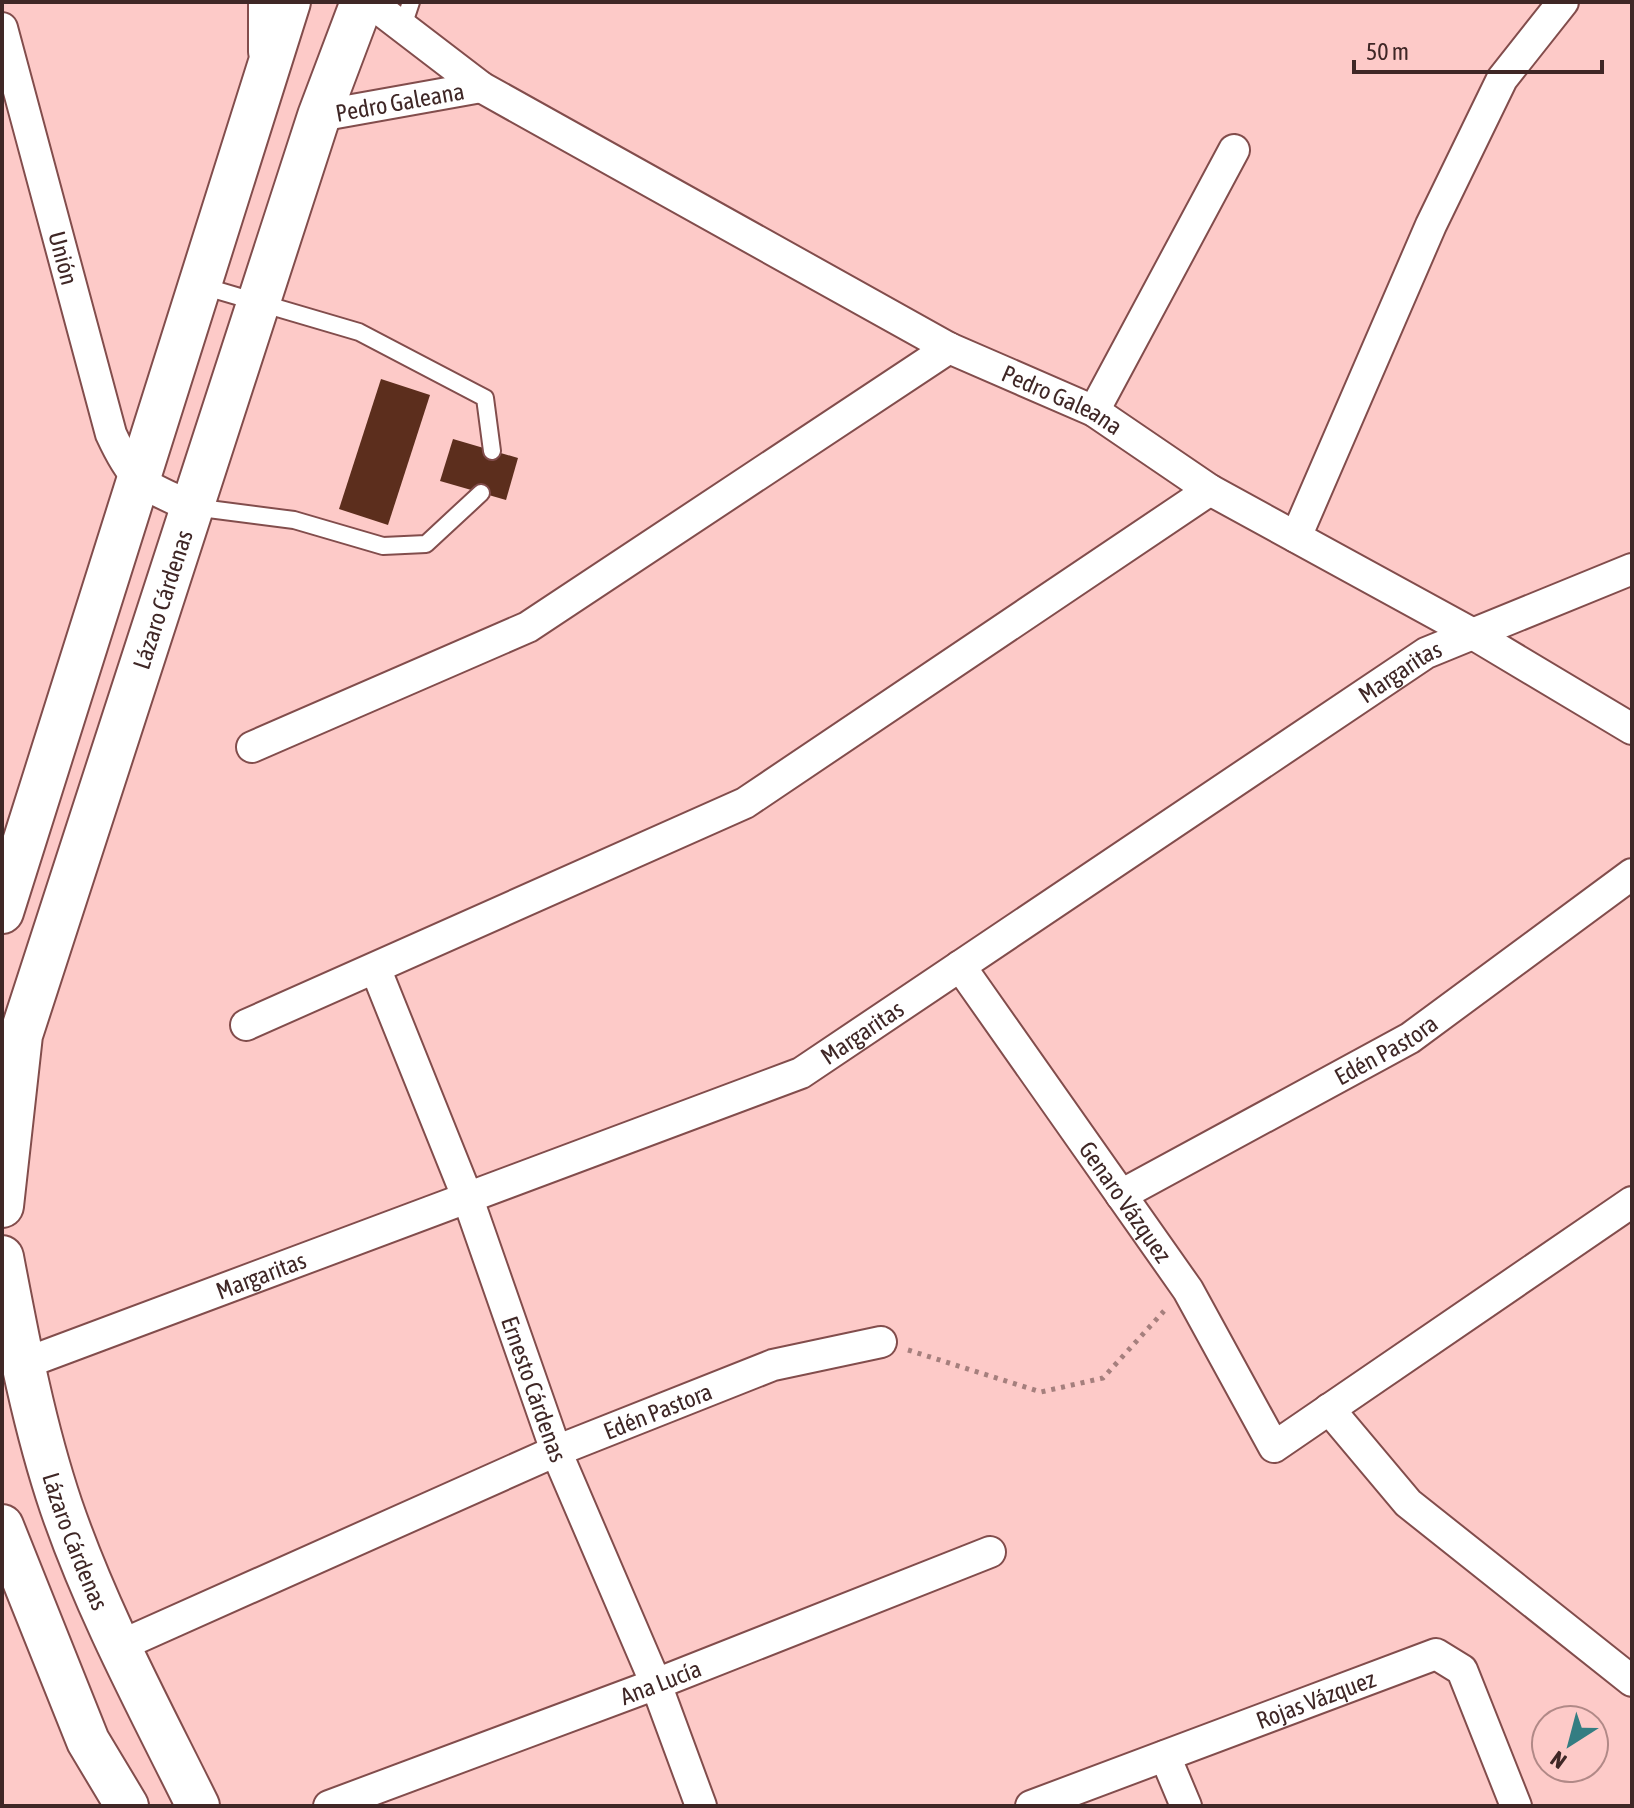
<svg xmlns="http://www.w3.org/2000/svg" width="1634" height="1808" viewBox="0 0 1634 1808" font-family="'Asap Condensed',sans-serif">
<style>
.building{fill:#5c2e1d}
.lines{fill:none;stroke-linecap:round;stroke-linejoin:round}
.lane-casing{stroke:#824d4c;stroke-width:20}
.street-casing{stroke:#824d4c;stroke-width:34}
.secondary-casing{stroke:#824d4c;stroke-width:46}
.path{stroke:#a57f7d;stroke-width:5;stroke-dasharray:4 6;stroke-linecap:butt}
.lane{stroke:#fff;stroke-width:16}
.street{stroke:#fff;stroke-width:30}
.secondary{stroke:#fff;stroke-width:42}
.labels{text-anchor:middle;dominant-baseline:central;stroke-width:8;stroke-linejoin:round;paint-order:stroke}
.street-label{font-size:24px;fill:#3f2726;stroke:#fdcac8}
</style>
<rect width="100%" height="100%" fill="#fdcac8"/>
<g class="building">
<polygon points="381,379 430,395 388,525 339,509"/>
<polygon points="453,439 518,458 506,500 440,481"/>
</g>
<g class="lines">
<g class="lane-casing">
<g id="lane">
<polyline points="402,29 411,2"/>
<polyline points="199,285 359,332 485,398 492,451"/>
<polyline points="193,507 294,520 383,546 426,544 481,493"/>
</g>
</g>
<g class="street-casing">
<g id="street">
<path id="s1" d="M370 2 481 87 949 348 1094 411 1210 490 1473 634 1632 729"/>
<path id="s2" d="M2 28 111 434C135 486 142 483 191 507"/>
<polyline points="264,52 264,2"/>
<path id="s3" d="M319 116 481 87"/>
<polyline points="1094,411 1234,150"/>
<polyline points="1296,537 1431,225 1502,79 1563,2"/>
<polyline points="252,747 528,627 949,348"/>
<path id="s4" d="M960 966 1188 1290 1274 1447 1632 1202"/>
<path id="s5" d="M376 970 468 1199 556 1451 656 1684 701 1806"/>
<polyline points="246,1025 745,803 1210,490"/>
<path id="s6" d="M1121 1195 1410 1038 1632 874"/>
<path id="s7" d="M23 1364 801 1073 1426 653 1632 569"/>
<polyline points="1329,1409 1408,1503 1632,1681"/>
<path id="s8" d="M117 1647 556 1451 773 1365 881 1342"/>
<polyline points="1165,1756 1186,1806"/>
<path id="s9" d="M329 1806 656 1684 990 1552"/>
<path id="s10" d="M1031 1806 1436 1654 1462 1670 1516 1806"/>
</g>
</g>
<g class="secondary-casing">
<g id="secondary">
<polyline points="2,912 289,2"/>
<path id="s11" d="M2 1206 21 1035 319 116 362 2"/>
<path id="s12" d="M2 1257C18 1341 34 1426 61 1506 97 1611 149 1707 198 1806"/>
<polyline points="2,1526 88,1741 127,1806"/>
</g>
</g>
<polyline class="path" points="908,1350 1041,1392 1103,1378 1164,1311"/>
<use href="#lane" class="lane"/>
<use href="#street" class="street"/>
<use href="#secondary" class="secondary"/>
</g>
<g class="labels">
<g class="street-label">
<text stroke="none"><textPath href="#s3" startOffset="82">Pedro Galeana</textPath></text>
<text stroke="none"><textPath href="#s2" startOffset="238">Unión</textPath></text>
<text stroke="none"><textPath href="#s1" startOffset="800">Pedro Galeana</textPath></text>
<text stroke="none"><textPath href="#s11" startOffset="630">Lázaro Cárdenas</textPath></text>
<text stroke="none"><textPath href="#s7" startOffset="1552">Margaritas</textPath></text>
<text stroke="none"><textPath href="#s7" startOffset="904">Margaritas</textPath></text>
<text stroke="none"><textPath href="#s6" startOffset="302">Edén Pastora</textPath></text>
<text stroke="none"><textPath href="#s4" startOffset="288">Genaro Vázquez</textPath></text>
<text stroke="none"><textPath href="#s7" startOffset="254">Margaritas</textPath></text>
<text stroke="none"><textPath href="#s5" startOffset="448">Ernesto Cárdenas</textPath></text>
<text stroke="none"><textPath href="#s8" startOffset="590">Edén Pastora</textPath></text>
<text stroke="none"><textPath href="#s12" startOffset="294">Lázaro Cárdenas</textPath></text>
<text stroke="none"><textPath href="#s9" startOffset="354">Ana Lucía</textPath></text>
<text stroke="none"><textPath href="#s10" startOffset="304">Rojas Vázquez</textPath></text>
</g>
</g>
<rect width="1634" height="1808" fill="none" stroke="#3f2726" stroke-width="8"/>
<g transform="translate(1570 1744) rotate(216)"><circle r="38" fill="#fdcac8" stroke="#b18987" stroke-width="2"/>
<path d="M0-6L14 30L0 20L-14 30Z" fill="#347d82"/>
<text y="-12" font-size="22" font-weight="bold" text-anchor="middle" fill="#3f2726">N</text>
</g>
<path d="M1354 60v12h248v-12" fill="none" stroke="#3f2726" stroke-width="4"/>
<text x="1366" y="60" font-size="24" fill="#3f2726" stroke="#fdcac8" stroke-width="6" paint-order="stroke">50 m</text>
</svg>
